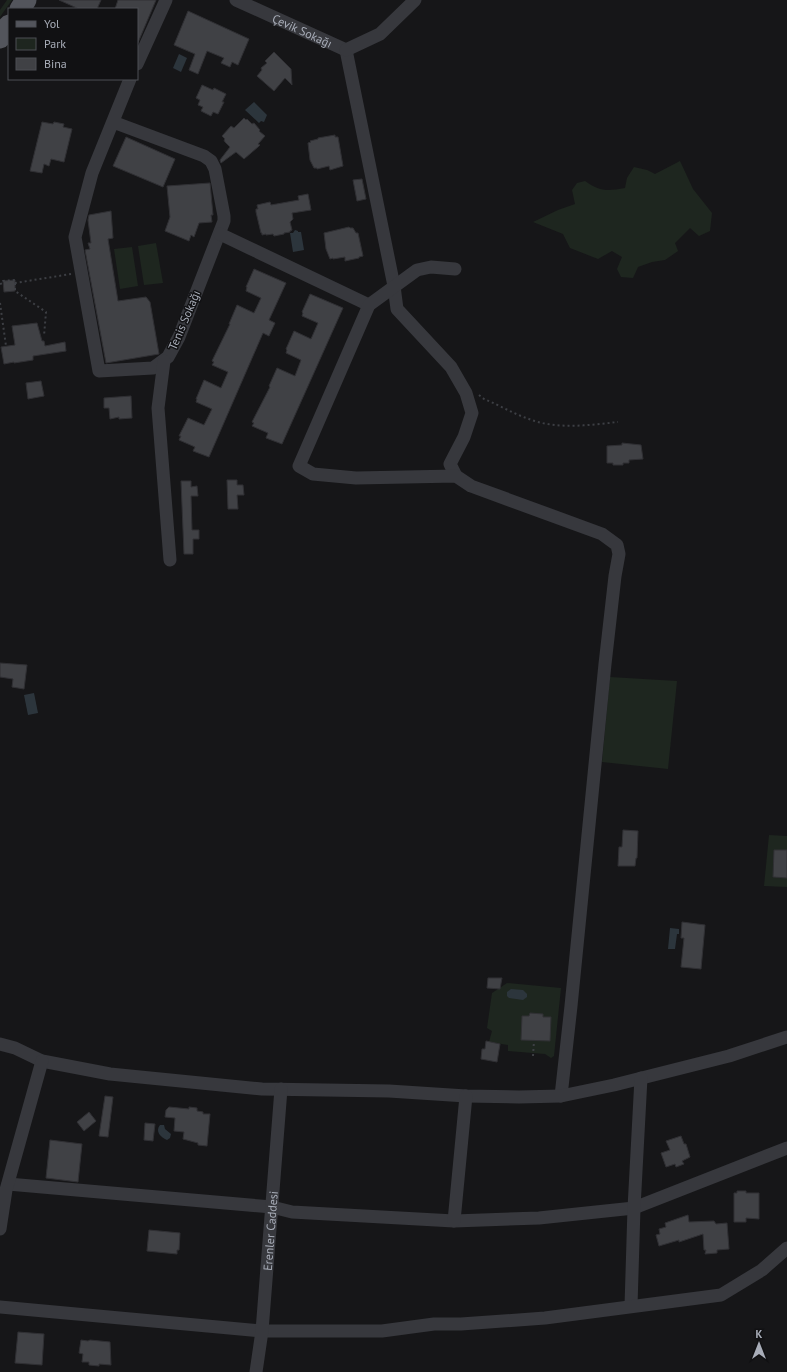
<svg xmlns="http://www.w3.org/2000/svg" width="787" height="1372" viewBox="0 0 787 1372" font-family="'PT Sans',sans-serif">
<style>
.green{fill:#1e261f}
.water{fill:#2c353c}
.building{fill:#404145;stroke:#303034}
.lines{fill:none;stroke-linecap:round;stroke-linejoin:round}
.path{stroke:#3d3f44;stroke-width:2;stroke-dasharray:2 3;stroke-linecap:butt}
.street{stroke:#37383d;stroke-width:13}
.primary{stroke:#53555c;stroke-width:21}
.labels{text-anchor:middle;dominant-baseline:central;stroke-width:3;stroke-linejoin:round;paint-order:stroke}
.street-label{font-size:12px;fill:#a8adb8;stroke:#111113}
</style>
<rect width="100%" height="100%" fill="#161618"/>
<g class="green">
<polygon points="7,0 12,0 0,17 0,10"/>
<path d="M680 161 693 189 712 213 710 231 699 236 690 228 675 243 678 251 665 260 652 262 638 267 633 278 621 277 617 269 622 257 612 251 598 259 570 248 563 234 533 222 558 210 575 204 572 190 577 183 585 181C600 192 608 191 625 188L627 178 634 167 647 170 655 174Z"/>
<polygon points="156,243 163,283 144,285 138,246"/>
<polygon points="132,247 138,286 120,289 114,249"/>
<polygon points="610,677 677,681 668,769 602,762"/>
<polygon points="769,835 787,836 787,850 774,850 773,877 787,878 787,887 764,886"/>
<polygon points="507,983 561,988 554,1056 551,1058 545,1054 508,1051 508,1045 489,1042 492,1031 487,1028 492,993"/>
</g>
<g class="water">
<polygon points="179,54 187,58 181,72 173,68"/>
<polygon points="254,102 267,115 264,122 261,121 259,123 245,110"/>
<polygon points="295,230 298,231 298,232 301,232 304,250 293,252 290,233 293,233"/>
<polygon points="34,693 38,713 28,715 24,695"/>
<polygon points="670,928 679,929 679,934 677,934 675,949 668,949"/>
<polygon points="511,989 523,990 527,994 527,997 523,1000 509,998 507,996 507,992"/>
<path d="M160 1125H164L165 1129 171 1134 170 1138 167 1140C160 1137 155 1131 160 1125Z"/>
</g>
<g class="building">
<polygon points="59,0 101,0 97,9 79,9"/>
<polygon points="118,0 156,0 137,45 137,9 115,9"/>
<polygon points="188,11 249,39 238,65 232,62 230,67 221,63 224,58 207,51 198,74 189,70 195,54 174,45"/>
<polygon points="274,52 291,69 292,85 285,78 274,91 257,76 262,70 261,68 267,63 265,61"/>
<polygon points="202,85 213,90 214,88 226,94 222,102 224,102 218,114 213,112 211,116 201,111 203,107 198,105 200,100 196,98"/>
<polygon points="244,118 246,120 247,119 252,124 254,123 260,130 259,131 265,136 258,144 260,145 258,147 244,159 236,152 221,163 220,160 230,147 225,142 224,140 225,139 222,136 231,126 234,128"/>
<polygon points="42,122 53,124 54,122 64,124 63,127 72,129 64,162 51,159 49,166 44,164 42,173 30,171"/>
<polygon points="335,135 335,137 338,137 343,166 330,170 329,166 317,169 317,168 314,168 310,160 308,143 311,142 310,141 318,139 318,138"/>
<polygon points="126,137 175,159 163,187 113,166"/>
<polygon points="362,179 366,199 357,201 353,180"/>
<polygon points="210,183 213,215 211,215 212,222 199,223 194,237 191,235 189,241 165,231 170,217 167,186"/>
<polygon points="308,194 311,210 292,213 293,219 290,222 292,230 290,231 290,232 284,233 284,234 274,236 273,234 266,235 266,234 262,235 262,233 261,233 256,212 256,209 258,209 257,205 270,202 271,205 299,200 298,196"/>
<polygon points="111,211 113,238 108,239 118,301 146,297 150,302 159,354 106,363 85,250 90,249 88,243 91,243 88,220 89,215"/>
<polygon points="349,227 350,228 353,228 356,233 358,233 363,256 359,257 359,258 345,261 345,257 333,259 333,258 330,259 326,249 324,233"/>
<polygon points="254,269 286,283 269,320 275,323 269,336 263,333 209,457 193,451 195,447 179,440 181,436 179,436 188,418 204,425 212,409 196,402 197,399 196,399 204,380 221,388 228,372 212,365 214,362 212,361 230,324 229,324 237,305 254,313 261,298 246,291 247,287 246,287"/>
<polygon points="15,280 15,291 4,292 3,281"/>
<polygon points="310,294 343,308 282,444 266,438 268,433 252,426 254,423 252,422 270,387 269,386 277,368 295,376 301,360 286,353 287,350 286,349 294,331 311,339 318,323 302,316 303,313 302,312"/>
<polygon points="37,323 42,341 44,341 45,346 65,342 66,351 33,356 33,360 14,363 14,362 4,364 1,347 15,345 12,326"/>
<polygon points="41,381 44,396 28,399 26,383"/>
<polygon points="131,396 132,418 119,419 119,417 110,419 109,408 104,408 104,398"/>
<polygon points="622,443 641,445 643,459 629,460 629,463 623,463 623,465 613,465 613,463 607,463 607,446 622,445"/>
<polygon points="227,480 237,480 237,485 243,485 244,495 237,495 238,509 228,509"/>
<polygon points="181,481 191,481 191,487 197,486 198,496 191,496 192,530 199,530 199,539 193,539 193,554 184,554"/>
<polygon points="0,663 27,665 24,689 12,687 13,679 0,677"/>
<polygon points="623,830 638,831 637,858 636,858 635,866 618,866 619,847 622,847"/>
<polygon points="774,850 787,850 787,878 773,877"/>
<polygon points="682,922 705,925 701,969 681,967 684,938 681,938"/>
<polygon points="488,978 502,978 500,989 487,988"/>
<polygon points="530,1013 543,1014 543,1017 551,1017 550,1041 521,1040 522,1016 529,1016"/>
<polygon points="486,1041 500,1044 497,1062 481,1059 482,1049 485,1049"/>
<polygon points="105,1096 113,1097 108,1137 99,1136"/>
<polygon points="169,1107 189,1109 189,1107 197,1108 197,1111 203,1112 203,1114 210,1114 207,1146 198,1145 198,1143 183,1139 184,1132 174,1131 175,1118 165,1117 166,1110"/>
<polygon points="89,1112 96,1121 84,1131 77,1122"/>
<polygon points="145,1123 155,1124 153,1141 144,1140"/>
<polygon points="681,1136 684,1144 686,1144 690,1157 682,1161 684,1164 676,1167 675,1164 666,1167 661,1153 670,1150 666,1141"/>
<polygon points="50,1140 82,1144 78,1182 46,1178"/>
<polygon points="737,1191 746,1191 746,1193 759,1193 759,1219 746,1218 746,1222 734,1222 734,1193 737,1193"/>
<polygon points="688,1215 689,1222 714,1221 716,1224 727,1223 729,1249 717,1250 717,1253 705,1254 706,1250 704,1250 703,1234 679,1242 679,1240 659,1246 656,1235 660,1234 659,1229 666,1227 665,1223"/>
<polygon points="149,1230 180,1233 179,1250 177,1250 177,1254 147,1251"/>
<polygon points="18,1332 44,1334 42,1365 15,1363"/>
<polygon points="81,1340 88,1341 90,1340 110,1342 111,1365 99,1364 99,1366 89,1365 89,1362 82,1362 83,1354 79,1353"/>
</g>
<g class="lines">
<g class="path">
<polyline points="15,283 15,291 46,312 44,336"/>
<polyline points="0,284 3,283 3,281 15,280 15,283 71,274"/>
<polyline points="0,303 6,346"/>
<path d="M479 395 484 399C499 405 514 414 529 419 557 430 589 425 618 422"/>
<polyline points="533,1056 534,1041"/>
</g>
<g class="street">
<path id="s1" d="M236 0 346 50"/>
<polyline points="346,50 394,286 397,309 451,367 466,393 472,413 464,437 450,464 456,476"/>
<polyline points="346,50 380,34 415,0"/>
<polyline points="137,64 166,0"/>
<polyline points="113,122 204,156 211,161 215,169 224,216 224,221 179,337 168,357 153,368 99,371 75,237 92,173 130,79"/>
<polyline points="220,234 369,305"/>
<polyline points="455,269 431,267 417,270 369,305 299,466 313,474 356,478 456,476 471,486 602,534 617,545 619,554 615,576 605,664 571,1006 561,1096"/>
<polyline points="164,361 158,408 170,560"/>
<polyline points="0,1044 15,1048 42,1061 110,1074 262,1089 389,1091 466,1096 519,1097 561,1096 614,1085 729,1056 787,1037"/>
<polyline points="8,1184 272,1207 292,1212 454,1221 539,1218 634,1208 787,1148"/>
<polyline points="454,1221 466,1096"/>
<polyline points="0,1229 6,1190 42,1061"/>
<polyline points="631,1306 634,1208 641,1078"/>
<polyline points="0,1307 262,1331 382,1331 434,1324 461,1324 545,1318 721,1295 762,1270 787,1248"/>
<path id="s2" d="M256 1372 262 1331 281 1089"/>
</g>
<g class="primary">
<polyline points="20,9 26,0"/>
<polyline points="0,38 9,25"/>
</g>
</g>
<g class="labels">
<g class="street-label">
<text stroke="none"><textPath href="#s1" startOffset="73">Çevik Sokağı</textPath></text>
<text transform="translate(184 320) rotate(-67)">Tenis Sokağı</text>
<text stroke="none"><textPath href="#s2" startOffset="142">Erenler Caddesi</textPath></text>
</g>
</g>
<rect x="8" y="8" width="130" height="72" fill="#111113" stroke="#4d4f55"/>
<rect x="16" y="21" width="20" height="6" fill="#53555c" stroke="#4d4f55"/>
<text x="44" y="28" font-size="12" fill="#a8adb8">Yol</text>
<rect x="16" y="38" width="20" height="12" fill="#1e261f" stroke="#4d4f55"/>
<text x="44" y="48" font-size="12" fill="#a8adb8">Park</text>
<rect x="16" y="58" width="20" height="12" fill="#404145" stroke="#4d4f55"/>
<text x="44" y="68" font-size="12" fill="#a8adb8">Bina</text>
<g transform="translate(759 1344)" stroke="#111113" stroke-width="3" paint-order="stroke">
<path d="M0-3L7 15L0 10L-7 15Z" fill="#a8adb8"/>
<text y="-6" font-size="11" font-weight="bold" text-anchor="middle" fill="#a8adb8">K</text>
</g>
</svg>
